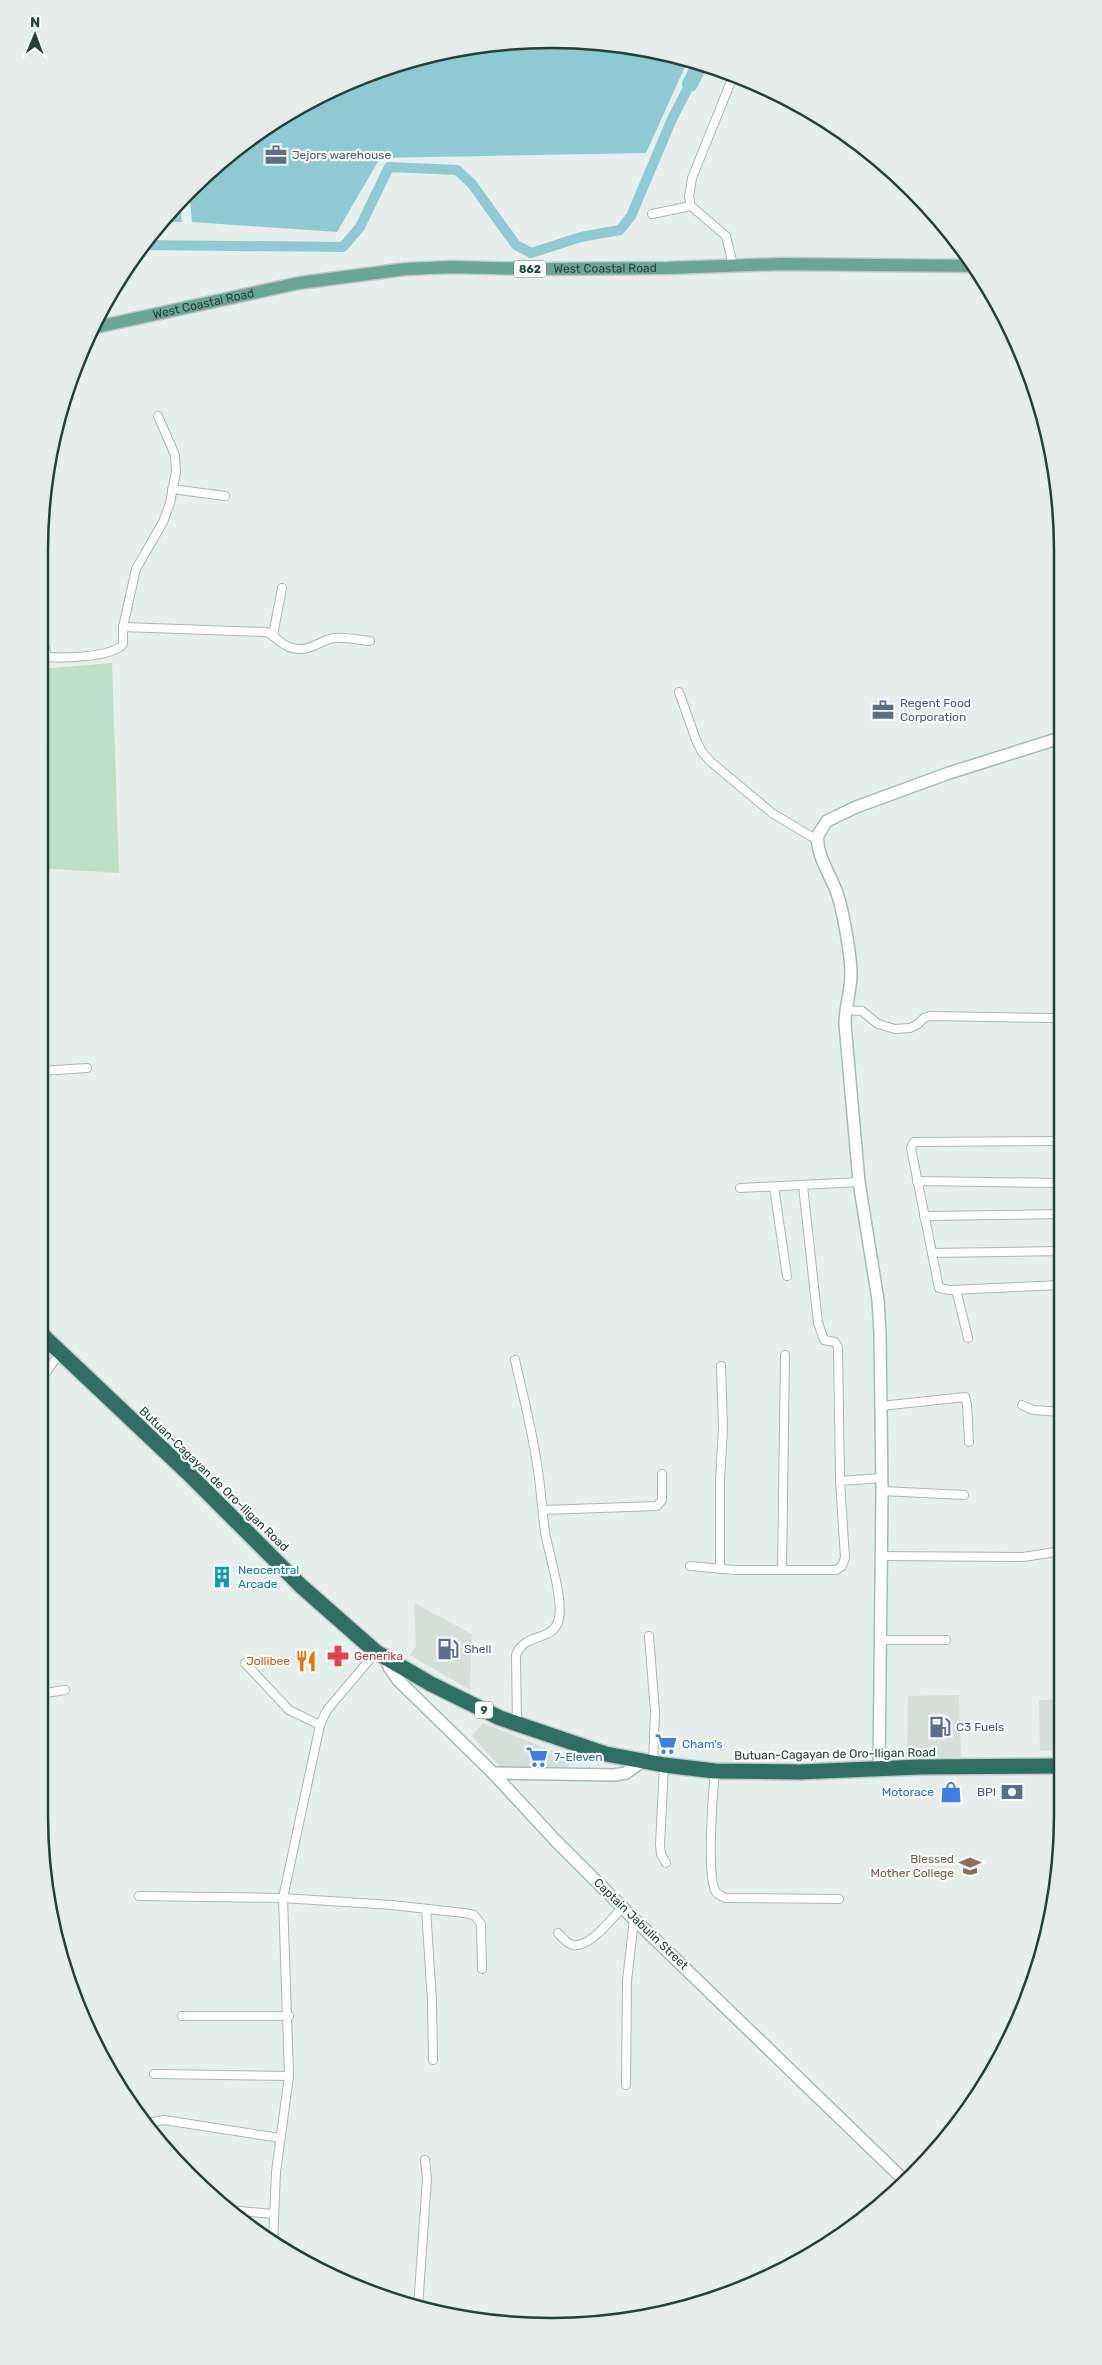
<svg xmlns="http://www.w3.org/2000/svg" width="1102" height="2365" viewBox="0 0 1102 2365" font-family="Rubik,sans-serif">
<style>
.built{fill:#d4dfda}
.green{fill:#bfe0c8}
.water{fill:#8ec9d4}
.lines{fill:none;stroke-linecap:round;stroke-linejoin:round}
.canal{stroke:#8ec9d4;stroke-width:10}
.river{stroke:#8ec9d4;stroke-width:16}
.street-casing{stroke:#a8b8b2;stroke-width:10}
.secondary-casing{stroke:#a4bbb3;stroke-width:14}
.primary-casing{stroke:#c2cac8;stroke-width:15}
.highway-casing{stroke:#c2cac8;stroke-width:18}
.street{stroke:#fff;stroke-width:8}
.secondary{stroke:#fff;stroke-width:11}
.primary{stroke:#6aa596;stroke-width:12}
.highway{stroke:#2f6f62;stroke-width:15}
.labels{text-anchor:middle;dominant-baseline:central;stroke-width:4.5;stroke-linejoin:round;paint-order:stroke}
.shield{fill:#f7fbf9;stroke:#637a73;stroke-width:1}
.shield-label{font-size:11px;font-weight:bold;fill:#24423a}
.service-label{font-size:12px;fill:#4e5e75;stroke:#f7fbf9;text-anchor:start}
.street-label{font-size:12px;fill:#24423a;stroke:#f7fbf9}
.culture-label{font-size:12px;fill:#0d838f;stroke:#f7fbf9;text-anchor:start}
.health-label{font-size:12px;fill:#be3a42;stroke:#f7fbf9;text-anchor:start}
.food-label{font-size:12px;fill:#c56008;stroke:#f7fbf9;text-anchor:end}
.shop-label{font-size:12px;fill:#366cbe;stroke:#f7fbf9;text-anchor:start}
.education-label{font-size:12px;fill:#785e54;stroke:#f7fbf9;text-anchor:end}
.rim{fill:none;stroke:#24423a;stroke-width:2.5}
</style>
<rect width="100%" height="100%" fill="#e6efeb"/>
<g class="built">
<polygon points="414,1603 472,1634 470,1690 410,1655 416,1646"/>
<polygon points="959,1695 961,1757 907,1758 908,1696"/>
<polygon points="1063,1699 1063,1750 1040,1751 1039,1700"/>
<polygon points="483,1723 570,1758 568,1769 501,1768 472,1736"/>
</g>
<polygon class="green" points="112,663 119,873 39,868 39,669"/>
<g class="water">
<polygon points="551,39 651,49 688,60 646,153 380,158 337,232 192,222 189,189 266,125 355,78 449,49"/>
<polygon points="179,201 182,222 161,222"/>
</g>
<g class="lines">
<polyline class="canal" points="143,245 343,247 360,227 389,167 457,170 472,184 516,245 531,253 581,237 620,230 631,216 672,119 690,84"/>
<polyline class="river" points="690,84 700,64"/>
<g class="street-casing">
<g id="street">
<polyline points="652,214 691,206"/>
<polyline points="733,265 726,236 691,206 689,197 692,178 734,74"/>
<polyline points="172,489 225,496"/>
<polyline points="39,622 47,657"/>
<path d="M123 627 266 632C276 636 280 644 289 647 310 654 319 640 334 638 346 637 359 640 370 641"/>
<polyline points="273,635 282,588"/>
<path d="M39 656C57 659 112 658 123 644V627L136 569 163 522 170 503 176 472 175 455 158 416"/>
<polyline points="679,692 696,740 702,752 711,762 772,813 817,840"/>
<polyline points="845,1010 862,1011 878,1024 895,1029 910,1028 918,1024 924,1018 930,1016 1055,1018"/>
<polyline points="39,1071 87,1068"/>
<polyline points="1061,1141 914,1142 911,1148 939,1288 950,1290 1061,1285"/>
<polyline points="917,1181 1061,1183"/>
<polyline points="774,1187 787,1276"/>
<polyline points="740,1188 859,1182"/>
<polyline points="924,1216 1061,1214"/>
<polyline points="932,1253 1061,1251"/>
<polyline points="956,1290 968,1338"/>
<path d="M515 1360C523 1395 532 1430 537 1464 541 1487 542 1510 545 1532 549 1555 565 1603 558 1622 551 1642 525 1632 516 1655L517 1724"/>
<polyline points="39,1382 60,1353"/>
<polyline points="1022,1405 1033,1410 1062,1412"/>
<polyline points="881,1406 965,1397 967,1405 969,1442"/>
<polyline points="840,1481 881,1478"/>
<polyline points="882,1491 964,1495"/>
<polyline points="543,1510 657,1506 662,1500 662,1474"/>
<polyline points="39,1516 42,1511"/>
<polyline points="881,1556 1023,1557 1062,1551"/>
<polyline points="690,1566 735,1570 836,1570 842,1566 845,1558 840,1481 838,1347 835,1342 824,1340 818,1323 803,1186"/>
<polyline points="720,1569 720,1480 723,1429 721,1366"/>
<polyline points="782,1570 785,1355"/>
<polyline points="649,1636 655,1712 653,1763"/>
<polyline points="880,1640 946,1640"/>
<polyline points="245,1663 289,1710 320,1725"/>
<polyline points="39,1694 65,1690"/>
<polyline points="664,1765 660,1845 661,1854 666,1863"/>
<path d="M715 1771C713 1791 706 1877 716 1892 718 1895 722 1896 725 1898L839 1899"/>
<polyline points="139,1896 283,1898 392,1905 464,1913 474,1915 481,1924 482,1969"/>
<polyline points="426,1909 432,2001 433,2060"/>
<path d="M558 1933C562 1937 567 1944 573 1945 590 1948 612 1918 623 1907"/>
<polyline points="182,2016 289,2016"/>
<polyline points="154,2074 289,2076"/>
<polyline points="626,2085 627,1981 634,1919"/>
<polyline points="150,2129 153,2122 164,2120 280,2138"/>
<polyline points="228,2210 273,2214"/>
<polyline points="273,2243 276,2172 289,2076 283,1898 320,1725 327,1710 376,1652"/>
<polyline points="418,2307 427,2179 425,2160"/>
</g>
</g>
<g class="secondary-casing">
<g id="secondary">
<polyline points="387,1659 389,1667 398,1680 493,1773 555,1840 634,1919 905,2181"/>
<path d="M879 1770 882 1491 880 1333 878 1300 859 1182 845 1024C845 1007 851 991 851 974 851 956 843 910 837 893 831 876 815 853 818 835L827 821 856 807 949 773 1060 738"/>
<polyline points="493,1773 614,1775 626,1773 641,1762"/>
</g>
</g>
<g class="primary-casing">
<g id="primary">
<path id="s1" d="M92 328 299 283 406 269 452 267 536 269 667 268 781 264 973 266"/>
</g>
</g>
<g class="highway-casing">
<polyline id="highway" points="39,1332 188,1473 301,1586 376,1652 431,1684 500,1718 606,1754 664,1765 715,1771 799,1772 920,1767 1063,1766"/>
</g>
<use href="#street" class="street"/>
<use href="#secondary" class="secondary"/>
<use href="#primary" class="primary"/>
<use href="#highway" class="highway"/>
</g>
<defs>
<g id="office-bare" transform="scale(1.725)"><path d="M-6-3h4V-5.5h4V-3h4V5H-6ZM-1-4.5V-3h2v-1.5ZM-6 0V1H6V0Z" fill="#5c6f8a" stroke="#f7fbf9" stroke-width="2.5" paint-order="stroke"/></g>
<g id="building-bare" transform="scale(1.725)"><path d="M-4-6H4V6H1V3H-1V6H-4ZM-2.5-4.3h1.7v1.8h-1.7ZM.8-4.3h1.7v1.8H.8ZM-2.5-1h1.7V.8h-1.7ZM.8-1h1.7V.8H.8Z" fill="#0f9aa8" stroke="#f7fbf9" stroke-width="2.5" paint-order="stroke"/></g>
<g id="fuel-bare" transform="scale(1.725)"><path d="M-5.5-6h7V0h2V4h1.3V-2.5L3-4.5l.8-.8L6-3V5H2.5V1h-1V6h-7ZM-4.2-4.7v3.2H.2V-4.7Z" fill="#5c6f8a" stroke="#f7fbf9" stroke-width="2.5" paint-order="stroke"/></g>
<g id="pharmacy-bare" transform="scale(1.725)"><path d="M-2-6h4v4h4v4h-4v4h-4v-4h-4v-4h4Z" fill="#e0444e" stroke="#f7fbf9" stroke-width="2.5" paint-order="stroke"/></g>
<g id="restaurant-bare" transform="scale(1.725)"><path d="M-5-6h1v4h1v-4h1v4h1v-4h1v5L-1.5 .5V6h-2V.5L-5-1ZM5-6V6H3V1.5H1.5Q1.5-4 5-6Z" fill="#e8710a" stroke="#f7fbf9" stroke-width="2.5" paint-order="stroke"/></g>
<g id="supermarket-bare" transform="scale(1.725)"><path d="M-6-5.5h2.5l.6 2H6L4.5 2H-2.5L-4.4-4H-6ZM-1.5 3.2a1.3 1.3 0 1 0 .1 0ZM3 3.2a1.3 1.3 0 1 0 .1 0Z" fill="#3f7fe0" stroke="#f7fbf9" stroke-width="2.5" paint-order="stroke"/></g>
<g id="shop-bare" transform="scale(1.725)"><path d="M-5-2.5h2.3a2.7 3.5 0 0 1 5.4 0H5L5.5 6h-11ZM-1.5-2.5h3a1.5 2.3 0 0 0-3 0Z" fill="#3f7fe0" stroke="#f7fbf9" stroke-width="2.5" paint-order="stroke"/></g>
<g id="bank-bare" transform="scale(1.725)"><path d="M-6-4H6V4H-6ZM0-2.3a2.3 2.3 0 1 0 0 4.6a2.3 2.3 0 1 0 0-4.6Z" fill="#5c6f8a" stroke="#f7fbf9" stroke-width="2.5" paint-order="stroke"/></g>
<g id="university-bare" transform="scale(1.725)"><path d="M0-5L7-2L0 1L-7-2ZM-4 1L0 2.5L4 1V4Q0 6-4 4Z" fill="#8d6e63" stroke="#f7fbf9" stroke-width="2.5" paint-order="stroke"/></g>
</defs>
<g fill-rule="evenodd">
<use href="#office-bare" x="276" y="155"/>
<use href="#office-bare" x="883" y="710"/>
<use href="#building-bare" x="222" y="1577"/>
<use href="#fuel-bare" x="448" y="1649"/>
<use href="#pharmacy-bare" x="338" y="1656"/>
<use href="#restaurant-bare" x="306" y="1661"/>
<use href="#fuel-bare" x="940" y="1727"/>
<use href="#supermarket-bare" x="666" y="1744"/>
<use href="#supermarket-bare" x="537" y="1757"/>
<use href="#shop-bare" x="951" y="1792"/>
<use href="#bank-bare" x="1012" y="1792"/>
<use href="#university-bare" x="970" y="1866"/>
</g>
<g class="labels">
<g class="shield">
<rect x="514" y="260.5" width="32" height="17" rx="4"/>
<rect x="475" y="1701.5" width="18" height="17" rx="4"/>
</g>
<g class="shield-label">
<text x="530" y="269">862</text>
<text x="484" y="1710">9</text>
</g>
<g class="service-label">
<text x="292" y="155">Jejors warehouse</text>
<text x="900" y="703">Regent Food<tspan x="900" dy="14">Corporation</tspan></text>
<text x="464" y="1649">Shell</text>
<text x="956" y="1727">C3 Fuels</text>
<text x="996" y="1792" text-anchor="end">BPI</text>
</g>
<g class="street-label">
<text stroke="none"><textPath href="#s1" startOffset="519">West Coastal Road</textPath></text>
<text stroke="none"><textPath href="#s1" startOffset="114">West Coastal Road</textPath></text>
<text transform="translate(214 1479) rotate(44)">Butuan-Cagayan de Oro-Iligan Road</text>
<text transform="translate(835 1754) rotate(-1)">Butuan-Cagayan de Oro-Iligan Road</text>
<text transform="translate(641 1924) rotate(44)">Captain Jabulin Street</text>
</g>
<g class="culture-label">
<text x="238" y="1570">Neocentral<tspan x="238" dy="14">Arcade</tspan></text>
</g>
<g class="health-label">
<text x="354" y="1656">Generika</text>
</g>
<g class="food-label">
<text x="290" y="1661">Jollibee</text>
</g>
<g class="shop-label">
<text x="682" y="1744">Cham's</text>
<text x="554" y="1757">7-Eleven</text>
<text x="934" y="1792" text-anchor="end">Motorace</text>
</g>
<g class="education-label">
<text x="954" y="1859">Blessed<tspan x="954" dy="14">Mother College</tspan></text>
</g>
</g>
<path d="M0 0H1102V2365H0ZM551 48H551A503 503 0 0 1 1054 551V1815A503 503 0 0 1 551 2318H551A503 503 0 0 1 48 1815V551A503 503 0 0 1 551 48Z" fill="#e6ecea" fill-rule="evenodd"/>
<path class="rim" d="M551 48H551A503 503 0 0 1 1054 551V1815A503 503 0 0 1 551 2318H551A503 503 0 0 1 48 1815V551A503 503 0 0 1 551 48Z"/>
<g transform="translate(35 35) rotate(1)" stroke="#f7fbf9" stroke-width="4" paint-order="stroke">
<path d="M0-4L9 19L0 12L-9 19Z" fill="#24423a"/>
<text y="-8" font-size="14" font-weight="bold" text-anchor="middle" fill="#24423a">N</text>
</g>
</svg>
